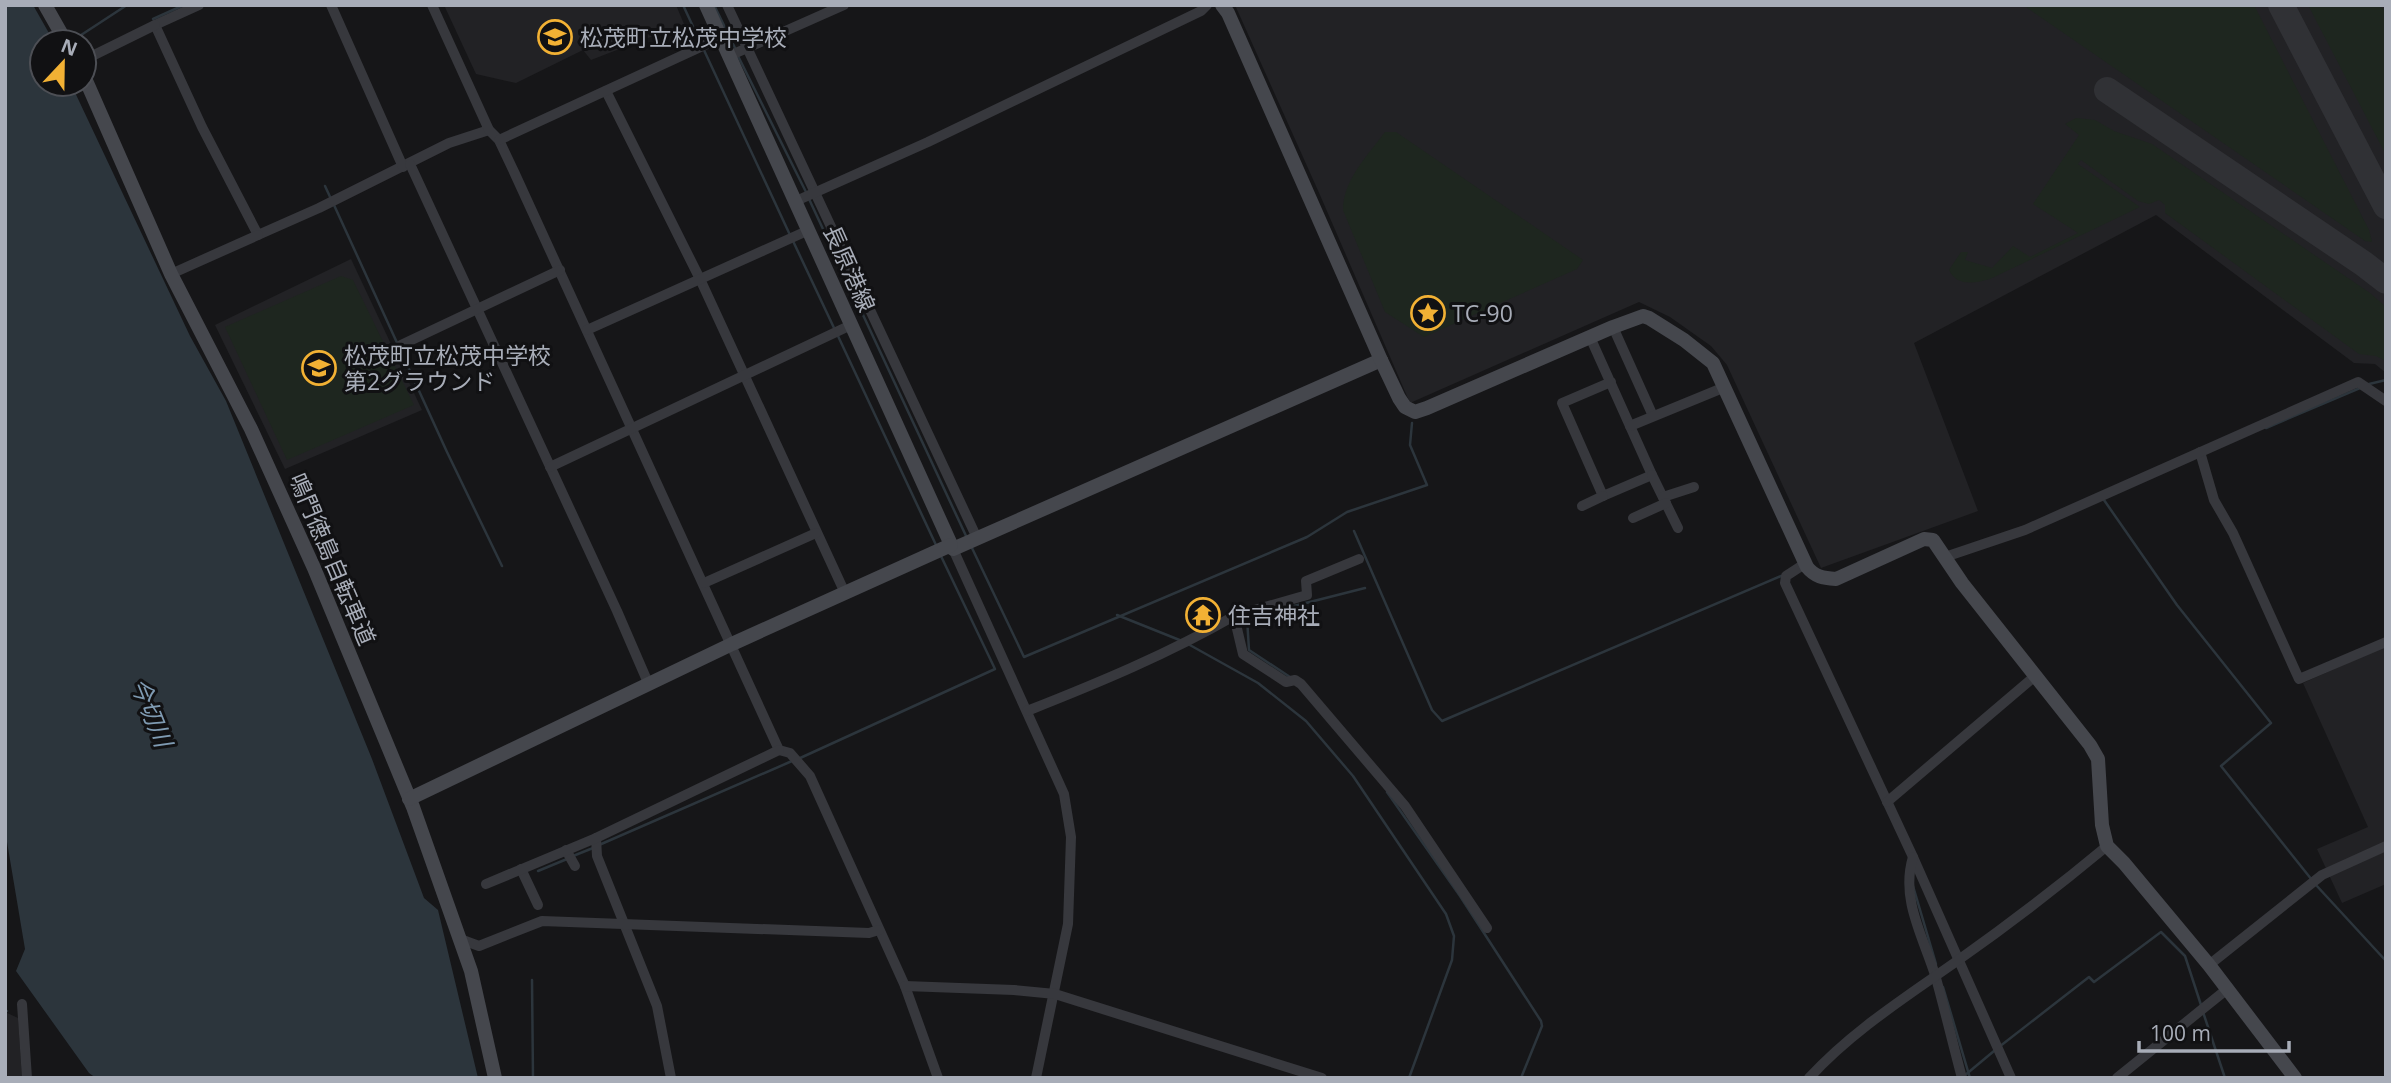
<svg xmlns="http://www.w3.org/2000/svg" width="2391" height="1083" viewBox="0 0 2391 1083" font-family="'Open Sans','Noto Sans JP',sans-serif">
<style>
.built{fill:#222225}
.green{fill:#1e261f}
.water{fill:#2c353c}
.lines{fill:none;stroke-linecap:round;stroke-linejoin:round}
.stream{stroke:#2c353c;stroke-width:2.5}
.taxiway{stroke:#303135;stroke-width:26}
.street{stroke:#37383d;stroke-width:10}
.secondary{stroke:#45474d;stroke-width:14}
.labels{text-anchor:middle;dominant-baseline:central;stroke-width:6;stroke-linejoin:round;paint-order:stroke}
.poi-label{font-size:23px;fill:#a8adb8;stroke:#111113;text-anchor:start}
.street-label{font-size:23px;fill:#a8adb8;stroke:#111113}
.water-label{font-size:24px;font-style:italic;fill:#7f9bb3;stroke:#111113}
</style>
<rect width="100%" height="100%" fill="#161618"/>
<g class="built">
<polygon points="444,5 676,5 684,24 591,60 583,50 516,83 476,74"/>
<polygon points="1235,5 2386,5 2386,373 2375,364 2354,363 2156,215 1914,343 1978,511 1821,568 1727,365 1711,346 1670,317 1639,302 1410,403 1320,195"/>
<polygon points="351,259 422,410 285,469 215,325"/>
<polygon points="2386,646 2386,884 2342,903 2317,849 2368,827 2303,683"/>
<polygon points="5,1012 18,1018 22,1078 5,1078"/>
</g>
<g class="green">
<polygon points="2023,5 2254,5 2369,230 2372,242 2365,241"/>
<polygon points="2308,5 2378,5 2386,11 2386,155"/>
<path d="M2076 118 2095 120 2114 131 2152 144 2370 293 2386 307V361L2376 356 2359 354 2165 213V205L2159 200 2149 204 2138 201 2081 160 2078 164 2140 207 1990 279C1975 283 1957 287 1949 270L1961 252H1968L1965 260 1992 268 2013 246 2030 257 2078 233 2033 204 2079 135 2065 124Z"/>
<path d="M1385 132H1396L1583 260 1577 269 1424 337 1385 312 1343 210C1343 180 1368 155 1385 132Z"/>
<polygon points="341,276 353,280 414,405 287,460 225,327"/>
</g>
<polygon class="water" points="5,5 33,5 54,42 42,42 42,84 71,84 190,336 226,401 372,759 424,898 438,910 478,1078 96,1078 89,1073 16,971 25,949 5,830"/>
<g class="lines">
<g class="stream">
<polyline points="683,5 790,235"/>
<polyline points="714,5 735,48"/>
<polyline points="153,19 184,5"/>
<polyline points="75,39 127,5"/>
<polyline points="737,54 806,192"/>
<polyline points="325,186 331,199"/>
<polyline points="809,199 967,538"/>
<polyline points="334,205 447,452 502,566"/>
<polyline points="793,241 835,330"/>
<polyline points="838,336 936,545"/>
<polyline points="2369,384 2386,380"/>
<polyline points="2266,428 2360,388"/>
<polyline points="2104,500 2177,605 2271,723 2221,766 2312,880"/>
<polyline points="1354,531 1432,710 1442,721 1781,576"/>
<polyline points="972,548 1024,657 1307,537 1347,512 1427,485 1410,445 1412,423"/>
<polyline points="1117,615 1182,641"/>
<polyline points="1188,644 1258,683 1306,721 1353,776 1446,914 1454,936 1452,960 1409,1078"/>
<polyline points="1290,677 1249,650 1247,618 1365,588"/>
<polyline points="798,759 995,669 940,554"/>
<polyline points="1387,792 1460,896 1541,1021 1542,1026 1521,1078"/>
<polyline points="599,845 792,761"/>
<polyline points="573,856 593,848"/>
<polyline points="538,871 567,859"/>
<polyline points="2316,885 2386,961"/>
<polyline points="1913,886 1936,964"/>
<polyline points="532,980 533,1078"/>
<polyline points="1943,987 1970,1078"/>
<polyline points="5,1010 7,1011"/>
<polyline points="2203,1012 2225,1078"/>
<polyline points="1999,1047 2089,977 2094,982 2161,932 2185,956 2201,1005"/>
<polyline points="1964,1076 1994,1051"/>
</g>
<g class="taxiway">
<polyline points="2281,5 2386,206"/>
<polyline points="2107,90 2364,264 2386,281"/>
</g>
<g class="street">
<polyline points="199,5 155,25 202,127 258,235 319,208 449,143 489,130"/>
<polyline points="331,5 403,167"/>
<polyline points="432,5 489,130 499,140 515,174 779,750 790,753 810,776 905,986 938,1078"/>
<polyline points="727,5 977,538"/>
<polyline points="729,56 844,5"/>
<polyline points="84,60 155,25"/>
<polyline points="606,91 700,279 845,593"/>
<polyline points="499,140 720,38"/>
<polyline points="410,164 617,611 649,685"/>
<polyline points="796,201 928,142 1201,11 1207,5"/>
<polyline points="171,274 258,235"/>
<polyline points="1613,327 1653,416"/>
<polyline points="587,330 809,230"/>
<polyline points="1590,337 1652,475 1603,496 1562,403 1611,382"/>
<polyline points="401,345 560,270"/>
<polyline points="1630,426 1725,387"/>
<polyline points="2200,452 2214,500 2233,533 2299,679 2386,642"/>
<polyline points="550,467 851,325"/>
<polyline points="1652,475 1678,528"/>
<polyline points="1663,497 1694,487"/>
<polyline points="1582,506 1603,496"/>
<polyline points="1633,518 1666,503"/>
<polyline points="953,549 1064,794 1071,837 1068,924 1036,1078"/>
<polyline points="1945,557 2025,530 2358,382 2386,401"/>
<polyline points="1806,563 1786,576 1785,583 1913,857 2011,1078"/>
<polyline points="704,583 816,533"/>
<polyline points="1234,616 1307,595 1306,581 1359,559"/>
<path d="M1027 711C1098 683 1168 654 1234 616L1243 654 1286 682 1295 680 1301 684 1405 806 1487 928"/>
<polyline points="1887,802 2035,676"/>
<polyline points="596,838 597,856 657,1006 671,1078"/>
<polyline points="566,850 575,866"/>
<path d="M1913 857C1900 900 1924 938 1936 978 1945 1011 1953 1044 1962 1078"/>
<polyline points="521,869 538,905"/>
<polyline points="486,884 596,838 779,750"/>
<polyline points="460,939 479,946 542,921 869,933 879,930"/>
<polyline points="2209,965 2322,875 2386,846"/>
<polyline points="905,986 1014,990 1055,994 1322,1078"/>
<polyline points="22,1004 27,1078"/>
<path d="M1809 1078C1852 1031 1906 997 1957 961 2008 925 2059 886 2107 846"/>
<polyline points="2117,1078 2226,990"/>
</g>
<g class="secondary">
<polyline points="45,5 66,42"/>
<polyline points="706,5 953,549 1381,360"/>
<path d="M1222 5 1228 13 1381 360 1399 398 1405 407 1415 412 1427 408 1613 327 1643 316 1649 318 1684 340 1713 363 1807 567C1815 577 1823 578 1836 579L1924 539 1933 540 1962 583 2090 745 2098 759 2102 825 2107 846 2124 863 2209 965 2295 1078"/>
<polyline points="84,76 171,274 251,429 314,568 413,807 471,971 495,1078"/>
<polyline points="409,799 732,644 951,545"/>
</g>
</g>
<defs>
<g id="school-ring" transform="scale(1.75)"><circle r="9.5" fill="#111113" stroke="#f2b134" stroke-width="1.5"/><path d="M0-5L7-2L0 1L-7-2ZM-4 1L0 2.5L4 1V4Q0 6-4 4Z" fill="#f2b134"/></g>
<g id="sight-ring" transform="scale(1.75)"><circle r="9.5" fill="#111113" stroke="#f2b134" stroke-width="1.5"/><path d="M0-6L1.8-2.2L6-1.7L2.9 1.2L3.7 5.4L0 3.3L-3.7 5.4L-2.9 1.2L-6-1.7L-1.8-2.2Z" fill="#f2b134"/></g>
<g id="temple-ring" transform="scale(1.75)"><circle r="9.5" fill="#111113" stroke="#f2b134" stroke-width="1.5"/><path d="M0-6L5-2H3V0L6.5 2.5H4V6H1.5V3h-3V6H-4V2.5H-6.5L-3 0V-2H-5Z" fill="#f2b134"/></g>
</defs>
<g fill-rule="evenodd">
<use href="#school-ring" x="555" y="37"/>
<use href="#sight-ring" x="1428" y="313"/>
<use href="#school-ring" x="319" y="368"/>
<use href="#temple-ring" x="1203" y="615"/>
</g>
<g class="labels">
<g class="poi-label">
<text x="580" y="37">松茂町立松茂中学校</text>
<text x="1452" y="313">TC-90</text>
<text x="344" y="355">松茂町立松茂中学校<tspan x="344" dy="26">第2グラウンド</tspan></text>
<text x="1228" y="615">住吉神社</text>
</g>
<g class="street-label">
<text transform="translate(850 268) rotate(66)">長原港線</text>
<text transform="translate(333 559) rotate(67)">鳴門徳島自転車道</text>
</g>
<g class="water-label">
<text transform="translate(152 712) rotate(68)">今切川</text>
</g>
</g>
<rect width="2391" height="1083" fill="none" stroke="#a8adb8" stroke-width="14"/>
<g transform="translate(63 63) rotate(22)"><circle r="33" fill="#111113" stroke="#4d4f55" stroke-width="2"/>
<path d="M0-5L12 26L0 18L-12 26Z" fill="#f2b134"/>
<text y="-10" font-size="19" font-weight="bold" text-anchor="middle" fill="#a8adb8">N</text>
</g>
<path d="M2139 1041v10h150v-10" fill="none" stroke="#a8adb8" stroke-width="3.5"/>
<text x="2150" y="1041" font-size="21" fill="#a8adb8" stroke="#111113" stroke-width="5" paint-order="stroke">100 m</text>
</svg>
